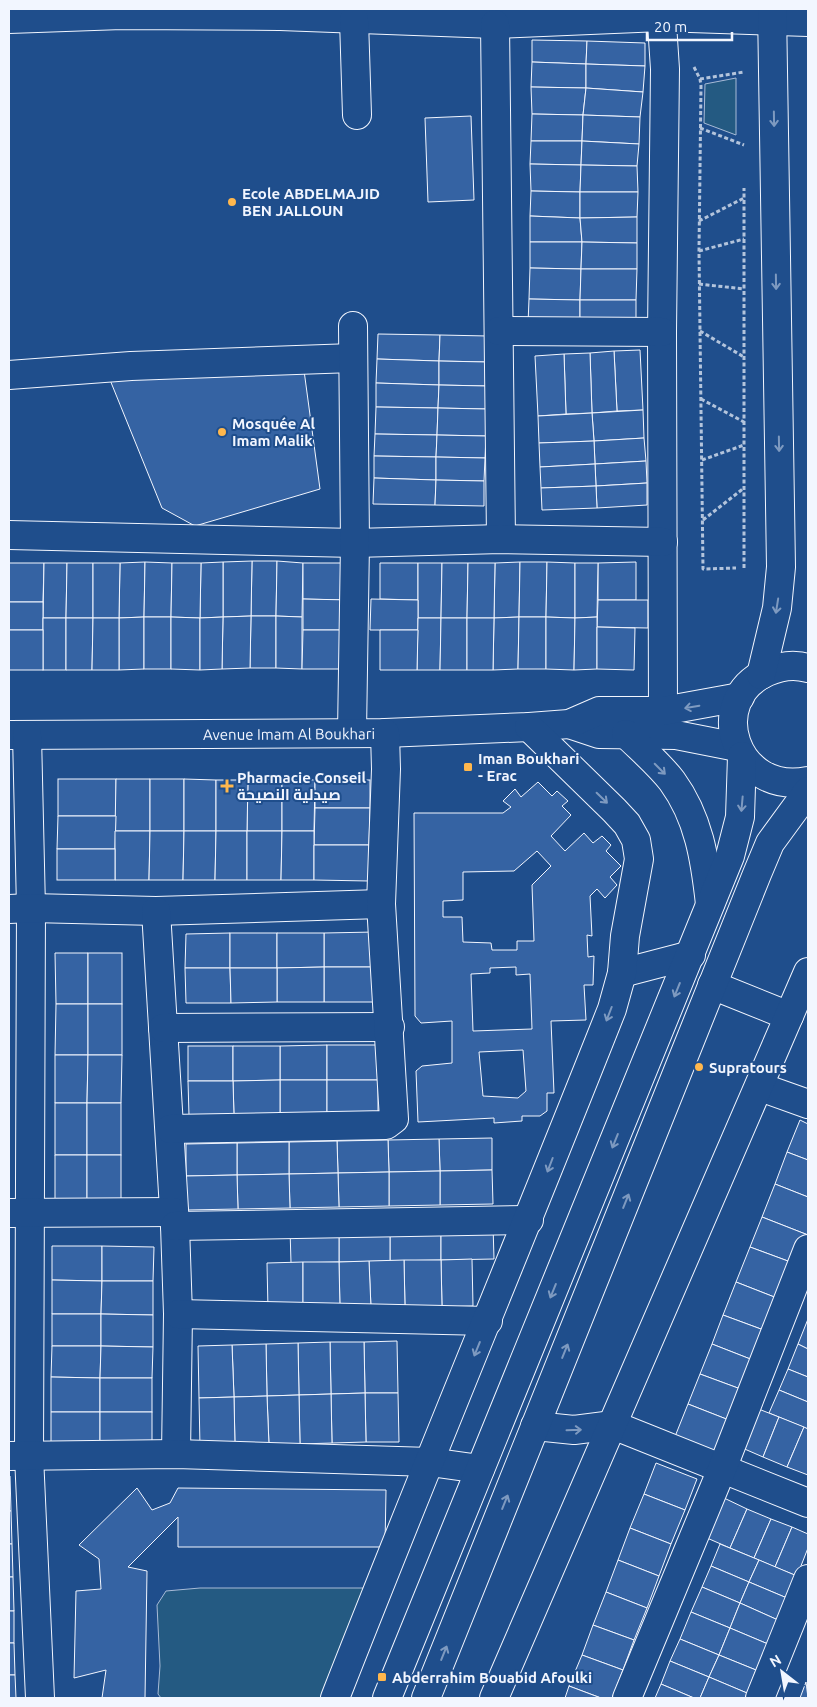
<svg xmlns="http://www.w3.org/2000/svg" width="817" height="1707" viewBox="0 0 817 1707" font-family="Ubuntu,Cairo,sans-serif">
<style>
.green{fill:#245a82;stroke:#a8bbd7}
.building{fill:#3563a3;stroke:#f2f6ff;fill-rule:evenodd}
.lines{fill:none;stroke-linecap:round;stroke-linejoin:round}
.minor-casing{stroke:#f2f6ff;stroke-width:30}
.major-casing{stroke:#f2f6ff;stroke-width:30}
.path{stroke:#b3c4dc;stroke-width:3;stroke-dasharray:4 2.5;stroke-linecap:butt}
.minor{stroke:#1f4e8c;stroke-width:28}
.major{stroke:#1f4e8c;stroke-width:28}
.oneway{stroke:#7e9ac0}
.poi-dot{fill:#ffb74d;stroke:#1f4e8c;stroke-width:2}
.labels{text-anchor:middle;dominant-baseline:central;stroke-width:4;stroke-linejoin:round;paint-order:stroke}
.poi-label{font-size:15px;font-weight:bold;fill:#f2f6ff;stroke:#1f4e8c;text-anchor:start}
.street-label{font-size:15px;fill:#f2f6ff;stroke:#1f4e8c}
</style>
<rect width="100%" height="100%" fill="#1f4e8c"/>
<g class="green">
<polygon points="736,78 736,135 704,123 705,84"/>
<polygon points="200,1588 366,1588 320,1698 161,1698 158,1694 160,1666 157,1605 166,1591"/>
</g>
<g class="building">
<polygon points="532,40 587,41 586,64 532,62"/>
<polygon points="587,41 645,43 645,66 586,64"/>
<polygon points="532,62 586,64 586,88 531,87"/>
<polygon points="586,64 645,66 643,92 586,88"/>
<polygon points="531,87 586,88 583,115 532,114"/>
<polygon points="586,88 643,92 640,117 583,115"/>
<polygon points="532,114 583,115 582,141 531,141"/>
<polygon points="583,115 640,117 639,144 582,141"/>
<polygon points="471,116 474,200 428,202 425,118"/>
<polygon points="531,141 582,141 581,165 530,164"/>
<polygon points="582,141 639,144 637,166 581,165"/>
<polygon points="530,164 581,165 580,192 531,191"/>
<polygon points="581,165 637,166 638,192 580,192"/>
<polygon points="531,191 580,192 580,218 530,216"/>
<polygon points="580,192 638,192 637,217 580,218"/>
<polygon points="530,216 580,218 582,242 530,242"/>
<polygon points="637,217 637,243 582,242 580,218"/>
<polygon points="530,242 582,242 581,269 530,268"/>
<polygon points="582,242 637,243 637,269 581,269"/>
<polygon points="530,268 581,269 580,300 529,299"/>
<polygon points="581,269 637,269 636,300 580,300"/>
<polygon points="529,299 580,300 580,325 528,324"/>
<polygon points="580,300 636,300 636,326 580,325"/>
<polygon points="378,334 440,335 439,361 377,359"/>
<polygon points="440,335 488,336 487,362 439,361"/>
<polygon points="640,350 643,410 617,411 614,351"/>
<polygon points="614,351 617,411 592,413 590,353"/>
<polygon points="590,353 592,413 566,414 564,354"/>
<polygon points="564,354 566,414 538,416 535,356"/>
<polygon points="377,359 439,361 439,385 376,383"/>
<polygon points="439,361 487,362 487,386 439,385"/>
<polygon points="303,363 320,489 195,526 162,508 108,375"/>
<polygon points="376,383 439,385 438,408 376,407"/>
<polygon points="439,385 487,386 486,409 438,408"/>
<polygon points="376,407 438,408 437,435 375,434"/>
<polygon points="438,408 486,409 486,436 437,435"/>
<polygon points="643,410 644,438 594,441 592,413"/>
<polygon points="592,413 594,441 539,443 538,416"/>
<polygon points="375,434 437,435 436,457 374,456"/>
<polygon points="437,435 486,436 485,458 436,457"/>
<polygon points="644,438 646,461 595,464 594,441"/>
<polygon points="594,441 595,464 540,467 539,443"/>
<polygon points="374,456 436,457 436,480 374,478"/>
<polygon points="436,457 485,458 484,481 436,480"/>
<polygon points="646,461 647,483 596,486 595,464"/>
<polygon points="595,464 596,486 541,488 540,467"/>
<polygon points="374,478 436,480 435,505 373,504"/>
<polygon points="436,480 484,481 484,506 435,505"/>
<polygon points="647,483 647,505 597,508 596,486"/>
<polygon points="596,486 597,508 542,510 541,488"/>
<polygon points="252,561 277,561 276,616 251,616"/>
<polygon points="252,561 251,616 223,617 223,562"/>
<polygon points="277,561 303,563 302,617 276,616"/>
<polygon points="145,562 144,617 119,618 120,563"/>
<polygon points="145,562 172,563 171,617 144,617"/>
<polygon points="223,562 223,617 200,618 201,563"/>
<polygon points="520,562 519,617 494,618 495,563"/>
<polygon points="520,562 547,562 546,617 519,617"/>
<polygon points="547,562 575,563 575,618 546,617"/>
<polygon points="636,562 636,600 598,600 598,563"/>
<polygon points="9,563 44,563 43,602 9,602"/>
<polygon points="44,563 67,563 66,618 43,618"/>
<polygon points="67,563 93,563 93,618 66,618"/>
<polygon points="93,563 120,563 119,618 93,618"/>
<polygon points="172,563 201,563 200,618 171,617"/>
<polygon points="303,563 344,563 344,600 303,599"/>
<polygon points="380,563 418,563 418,600 380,599"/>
<polygon points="418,563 442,563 441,618 418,618"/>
<polygon points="442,563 468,563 467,618 441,618"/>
<polygon points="468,563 495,563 494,618 467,618"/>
<polygon points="575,563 598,563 597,617 575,618"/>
<polygon points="303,599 350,600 350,630 303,630"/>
<polygon points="371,599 418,600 418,630 370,630"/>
<polygon points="598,600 648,600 648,628 597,627"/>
<rect x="9" y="602" width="34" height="28"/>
<polygon points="251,616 276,616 276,668 250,668"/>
<polygon points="251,616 250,668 222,669 223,617"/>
<polygon points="276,616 302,617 302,669 276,668"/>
<polygon points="144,617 144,669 119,670 119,618"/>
<rect x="144" y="617" width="27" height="52"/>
<polygon points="171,617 200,618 200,670 171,669"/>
<polygon points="223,617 222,669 200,670 200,618"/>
<polygon points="519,617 518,669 493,670 494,618"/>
<polygon points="519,617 546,617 546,669 518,669"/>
<polygon points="546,617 575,618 574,670 546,669"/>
<polygon points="597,617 597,669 574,670 575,618"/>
<rect x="43" y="618" width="23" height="52"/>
<polygon points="66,618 93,618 92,670 66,670"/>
<polygon points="93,618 119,618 119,670 92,670"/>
<polygon points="418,618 441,618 440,670 417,670"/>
<polygon points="441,618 467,618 467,670 440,670"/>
<polygon points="467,618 494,618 493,670 467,670"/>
<polygon points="597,627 635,628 634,670 597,669"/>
<rect x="9" y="630" width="34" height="40"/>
<polygon points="303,630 343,630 343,669 302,669"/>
<polygon points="380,630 418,630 417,670 380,670"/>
<rect x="58" y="779" width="58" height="37"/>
<polygon points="116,779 150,779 150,831 115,831"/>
<rect x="150" y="779" width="34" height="52"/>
<polygon points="184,779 216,780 216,831 184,831"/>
<polygon points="282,779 282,831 247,831 248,780"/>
<polygon points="282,779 315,780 314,831 282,831"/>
<polygon points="216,780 248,780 247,831 216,831"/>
<rect x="315" y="780" width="55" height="28"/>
<path d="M538 782 552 796 557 791 568 801 562 806 571 815 551 836 565 851 584 833 593 843 602 836 611 845 606 851 621 866 610 877 617 885 605 898 597 889 590 896 592 936 587 935 588 957 594 956 593 985H584L586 1020 551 1021 554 1093H547V1111L540 1116H522V1121L494 1123V1118L418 1122 416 1071 422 1066 452 1063V1021L421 1023 415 1016 414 813H503L511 807 503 801 515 789 521 797ZM537 851 551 866 532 885 534 941H517V950H492L491 943 463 942 462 917H443V901L463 900V872L514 871ZM516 967V975L530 974 532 1029 473 1031 471 974 490 973V968ZM523 1050 526 1091 518 1098 483 1096 479 1052Z"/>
<polygon points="315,808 370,808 369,845 314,845"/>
<polygon points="58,816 116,816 115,849 57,849"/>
<polygon points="115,831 150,831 149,880 115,880"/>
<polygon points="150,831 184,831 183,880 149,880"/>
<polygon points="184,831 216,831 215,880 183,880"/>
<polygon points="216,831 247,831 247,880 215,880"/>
<polygon points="247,831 282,831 281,880 247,880"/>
<polygon points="282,831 314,831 314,880 281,880"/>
<polygon points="314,845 369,845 369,881 314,880"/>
<rect x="57" y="849" width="58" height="31"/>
<polygon points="375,932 374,967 324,967 324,933"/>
<polygon points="230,933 230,968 185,968 186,934"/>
<rect x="230" y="933" width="47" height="35"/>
<polygon points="277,933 324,933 324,967 277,968"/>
<polygon points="55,953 88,953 88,1004 56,1004"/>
<rect x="88" y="953" width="34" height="51"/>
<polygon points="324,967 374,967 375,1002 324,1002"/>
<polygon points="324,967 324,1002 277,1002 277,968"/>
<polygon points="185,968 230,968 231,1003 186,1003"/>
<polygon points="230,968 277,968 277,1002 231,1003"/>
<polygon points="56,1004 88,1004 88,1055 55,1055"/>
<rect x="88" y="1004" width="34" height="51"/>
<polygon points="327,1045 327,1080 280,1080 280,1046"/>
<rect x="327" y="1045" width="51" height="35"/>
<rect x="188" y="1046" width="45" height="35"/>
<polygon points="233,1046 280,1046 280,1080 233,1081"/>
<polygon points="55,1055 88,1055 87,1103 55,1103"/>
<polygon points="88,1055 122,1055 121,1103 87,1103"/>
<rect x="280" y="1080" width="47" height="35"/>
<polygon points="280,1080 280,1115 234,1116 233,1081"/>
<polygon points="327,1080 378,1080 378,1114 327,1115"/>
<polygon points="188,1081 233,1081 234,1116 189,1116"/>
<rect x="55" y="1103" width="32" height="52"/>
<rect x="87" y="1103" width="34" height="52"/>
<polygon points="800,1120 808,1124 808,1160 787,1152"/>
<polygon points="492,1138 492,1170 440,1171 439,1139"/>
<polygon points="439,1139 440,1171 389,1172 388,1140"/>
<polygon points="388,1140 389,1172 338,1173 337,1141"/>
<polygon points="337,1141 338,1173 289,1174 289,1142"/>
<polygon points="289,1142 289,1174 237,1175 237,1143"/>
<polygon points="237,1143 237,1175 186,1176 186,1144"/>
<polygon points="787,1152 808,1160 808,1197 775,1184"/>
<polygon points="55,1155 87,1155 87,1206 55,1207"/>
<rect x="87" y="1155" width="34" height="51"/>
<polygon points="492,1170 493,1204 440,1205 440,1171"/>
<polygon points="440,1171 440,1205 389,1206 389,1172"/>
<polygon points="389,1172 389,1206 339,1207 338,1173"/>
<polygon points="338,1173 339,1207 290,1208 289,1174"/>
<polygon points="289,1174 290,1208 238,1209 237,1175"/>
<polygon points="237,1175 238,1209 187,1210 186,1176"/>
<polygon points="775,1184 808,1197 808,1235 762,1217"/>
<polygon points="762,1217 808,1235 796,1264 750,1247"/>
<polygon points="441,1225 441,1260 390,1261 390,1227"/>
<polygon points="441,1225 493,1225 494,1259 441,1260"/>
<polygon points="390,1227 390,1261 339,1262 339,1228"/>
<polygon points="339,1228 339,1262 291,1263 290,1229"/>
<polygon points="52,1246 102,1246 102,1281 52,1280"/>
<polygon points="102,1246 154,1247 153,1281 102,1281"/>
<polygon points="750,1247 796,1264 782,1300 736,1282"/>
<polygon points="472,1259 473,1306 442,1307 441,1260"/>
<polygon points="404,1260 441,1260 442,1307 405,1307"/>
<polygon points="404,1260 405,1307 371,1308 369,1261"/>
<polygon points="369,1261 371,1308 340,1309 339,1262"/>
<polygon points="303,1262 303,1310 268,1310 267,1263"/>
<polygon points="303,1262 339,1262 340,1309 303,1310"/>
<polygon points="52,1280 102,1281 101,1314 52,1314"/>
<polygon points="102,1281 153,1281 153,1315 101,1314"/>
<polygon points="736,1282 782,1300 769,1332 723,1315"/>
<rect x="52" y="1314" width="49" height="32"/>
<polygon points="101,1314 153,1315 153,1347 101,1346"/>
<polygon points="723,1315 769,1332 758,1362 712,1344"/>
<polygon points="808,1319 808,1349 798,1344"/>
<polygon points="397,1341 398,1393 365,1393 364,1342"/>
<polygon points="330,1342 364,1342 365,1393 331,1394"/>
<polygon points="330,1342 331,1394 299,1395 298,1343"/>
<polygon points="298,1343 299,1395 267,1396 266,1344"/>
<polygon points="266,1344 267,1396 234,1397 232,1345"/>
<polygon points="712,1344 758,1362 746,1391 700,1374"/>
<polygon points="798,1344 808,1349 808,1377 788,1369"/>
<polygon points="232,1345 234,1397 199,1398 198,1346"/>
<polygon points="52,1346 101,1346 100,1378 51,1377"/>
<polygon points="101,1346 153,1347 152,1378 100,1378"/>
<polygon points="788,1369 808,1377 808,1402 779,1390"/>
<polygon points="700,1374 746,1391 734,1422 688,1404"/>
<polygon points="51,1377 100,1378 100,1412 51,1412"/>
<rect x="100" y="1378" width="52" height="34"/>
<polygon points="779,1390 808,1402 808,1429 769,1413"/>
<polygon points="365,1393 398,1393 399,1442 366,1442"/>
<polygon points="365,1393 366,1442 332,1443 331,1394"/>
<polygon points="331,1394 332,1443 300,1444 299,1395"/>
<polygon points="299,1395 300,1444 269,1445 267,1396"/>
<polygon points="267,1396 269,1445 235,1446 234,1397"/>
<polygon points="234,1397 235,1446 200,1447 199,1398"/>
<polygon points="688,1404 734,1422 720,1457 674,1439"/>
<polygon points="756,1408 779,1417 763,1457 740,1447"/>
<polygon points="51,1412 100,1412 100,1445 51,1444"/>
<rect x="100" y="1412" width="52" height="33"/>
<polygon points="779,1417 804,1427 787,1467 763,1457"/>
<polygon points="804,1427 808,1429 808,1475 787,1467"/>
<polygon points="656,1463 697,1479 685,1510 644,1494"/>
<polygon points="9,1476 10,1476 11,1511 9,1511"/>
<polygon points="137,1488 152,1510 170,1503 178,1488 386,1490 385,1547 178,1547 178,1517 128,1567 147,1571 145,1698 102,1698 106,1670 74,1678 76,1591 101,1589 99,1559 79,1545"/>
<polygon points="644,1494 685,1510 671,1544 630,1528"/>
<polygon points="724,1498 747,1509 730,1548 707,1538"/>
<polygon points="747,1509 771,1519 754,1558 730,1548"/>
<polygon points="9,1511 11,1511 12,1544 9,1544"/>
<polygon points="771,1519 792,1527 775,1567 754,1558"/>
<polygon points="792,1527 808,1534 808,1548 797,1576 775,1567"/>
<polygon points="630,1528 671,1544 659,1576 618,1560"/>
<polygon points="9,1544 12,1544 13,1577 9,1577"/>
<polygon points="720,1544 759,1560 749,1582 711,1566"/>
<polygon points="618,1560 659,1576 647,1608 606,1592"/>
<polygon points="759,1560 797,1576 787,1598 749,1582"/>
<polygon points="711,1566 749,1582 740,1603 702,1587"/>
<polygon points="9,1577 13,1577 14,1611 9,1611"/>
<polygon points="749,1582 787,1598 778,1620 740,1603"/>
<polygon points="702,1587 740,1603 730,1628 691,1612"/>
<polygon points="606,1592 647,1608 634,1640 593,1625"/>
<polygon points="740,1603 778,1620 768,1644 730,1628"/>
<rect x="9" y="1611" width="5" height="32"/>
<polygon points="691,1612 730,1628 719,1655 680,1639"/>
<polygon points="593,1625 634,1640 623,1670 582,1655"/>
<polygon points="730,1628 768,1644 756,1670 719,1655"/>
<polygon points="680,1639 719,1655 709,1677 670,1661"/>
<polygon points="9,1643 14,1643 15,1675 9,1675"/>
<polygon points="582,1655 623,1670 612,1698 601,1698 569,1686"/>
<polygon points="719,1655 756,1670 747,1693 709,1677"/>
<polygon points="670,1661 709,1677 700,1698 694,1698 661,1684"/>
<polygon points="9,1675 15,1675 16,1698 9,1698"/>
<polygon points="709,1677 747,1693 745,1698 700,1698"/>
<polygon points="806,1682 808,1698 800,1698"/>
<polygon points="661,1684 694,1698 655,1698"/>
<polygon points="569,1686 601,1698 565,1698"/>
</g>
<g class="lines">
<g class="minor-casing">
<g id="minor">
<polyline points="661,9 665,69 662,332 663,711"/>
<polyline points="9,19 122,15 280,16 495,24 661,17 808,22"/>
<polyline points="354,20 357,115"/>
<polyline points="495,24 501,539"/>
<polyline points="499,331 662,332"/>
<polyline points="9,375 131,366 353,358"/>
<polyline points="9,535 355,543 501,539 663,542"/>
<polyline points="569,724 599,734 676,735 737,747"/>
<polyline points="352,732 355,543 353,326"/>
<path id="s1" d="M9 735 385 733 529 727 569 724 599 711H663L740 697"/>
<polyline points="27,735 31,908 29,1456 40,1698"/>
<polyline points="9,909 31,908 156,911 381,904"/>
<polyline points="156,911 175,1226 178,1314 176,1454"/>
<polyline points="622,973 691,955"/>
<polyline points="712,985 789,1016"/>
<polyline points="163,1028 390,1027"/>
<polyline points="760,1087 808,1104"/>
<polyline points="170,1129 386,1125 394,1119 381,904 386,769 385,733"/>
<polyline points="9,1213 174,1212"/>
<polyline points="175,1226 529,1220"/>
<polyline points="178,1314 488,1321"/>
<polyline points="535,1426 574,1430 613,1425 808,1503"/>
<polyline points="9,1456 176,1454 430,1462 480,1469"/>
<path d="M335 1698C425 1468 521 1239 612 1009L622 973 625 936 639 859 636 840 627 824 614 810 529 727"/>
<polyline points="494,1698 808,972"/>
<polyline points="627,1698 722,1469 808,1249"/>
<polyline points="760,1698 808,1579"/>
</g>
</g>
<g class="major-casing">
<g id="major">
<path d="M808 668C794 664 780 666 767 672 704 700 735 796 808 781"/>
<polyline points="761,675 777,608 781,567 772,9"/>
<path d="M626 734C641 749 659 764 672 781 699 818 705 859 710 904"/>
<polyline points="387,1698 730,856 740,817 742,756"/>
<polyline points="426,1698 757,874 770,843 808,791"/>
</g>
</g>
<g class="path">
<polyline points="694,67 700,79 701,86 699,251 703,569 736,568"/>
<polyline points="700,79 744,72"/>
<polyline points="700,128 744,145"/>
<polyline points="699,221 744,198"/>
<polyline points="699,251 744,239"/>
<polyline points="699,284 744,289"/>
<polyline points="700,331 744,357"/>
<polyline points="701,399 744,422"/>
<polyline points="702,460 744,445"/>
<polyline points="703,520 744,488"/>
<polyline points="744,568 744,188"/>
</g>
<use href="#minor" class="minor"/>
<use href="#major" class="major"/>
</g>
<defs><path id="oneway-shaft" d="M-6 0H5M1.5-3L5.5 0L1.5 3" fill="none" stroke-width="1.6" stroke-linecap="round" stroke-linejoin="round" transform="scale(1.25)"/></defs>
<g class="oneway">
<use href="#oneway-shaft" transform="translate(774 119) rotate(89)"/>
<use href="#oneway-shaft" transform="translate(776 282) rotate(89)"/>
<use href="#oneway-shaft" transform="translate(779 444) rotate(89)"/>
<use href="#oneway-shaft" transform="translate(777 606) rotate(99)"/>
<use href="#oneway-shaft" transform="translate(692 707) rotate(170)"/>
<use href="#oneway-shaft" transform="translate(660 769) rotate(45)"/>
<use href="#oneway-shaft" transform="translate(602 798) rotate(44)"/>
<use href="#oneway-shaft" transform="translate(742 804) rotate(95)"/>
<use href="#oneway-shaft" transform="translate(677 990) rotate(112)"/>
<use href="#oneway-shaft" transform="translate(609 1014) rotate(111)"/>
<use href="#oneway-shaft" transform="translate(615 1141) rotate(112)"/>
<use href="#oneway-shaft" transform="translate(550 1165) rotate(111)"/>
<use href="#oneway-shaft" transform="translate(626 1201) rotate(-68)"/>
<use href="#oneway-shaft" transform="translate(553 1291) rotate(112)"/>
<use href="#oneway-shaft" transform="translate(477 1349) rotate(112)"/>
<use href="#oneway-shaft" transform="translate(565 1351) rotate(-68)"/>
<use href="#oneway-shaft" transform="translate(574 1430) rotate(-2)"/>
<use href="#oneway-shaft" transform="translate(505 1502) rotate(-68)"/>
<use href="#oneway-shaft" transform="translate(444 1653) rotate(-68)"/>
</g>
<g class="poi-dot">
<circle cx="232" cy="202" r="5"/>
<circle cx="222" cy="432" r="5"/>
<rect x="463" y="762" width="10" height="10" rx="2.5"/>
<path d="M224.5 778.5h5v5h5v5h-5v5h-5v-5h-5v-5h5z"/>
<circle cx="699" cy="1067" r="5"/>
<rect x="377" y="1672" width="10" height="10" rx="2.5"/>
</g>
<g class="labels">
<g class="poi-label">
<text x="242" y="193">Ecole ABDELMAJID<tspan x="242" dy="17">BEN JALLOUN</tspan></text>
<text x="232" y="423">Mosquée Al<tspan x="232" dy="17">Imam Malik</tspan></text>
<text x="478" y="758">Iman Boukhari<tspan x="478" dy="17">- Erac</tspan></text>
<text x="237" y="777">Pharmacie Conseil<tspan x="237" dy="17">صيدلية النصيحة</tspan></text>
<text x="709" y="1067">Supratours</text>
<text x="392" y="1677">Abderrahim Bouabid Afoulki</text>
</g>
<g class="street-label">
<text stroke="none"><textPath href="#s1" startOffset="280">Avenue Imam Al Boukhari</textPath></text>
</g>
</g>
<rect width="817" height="1707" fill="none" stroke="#f2f6ff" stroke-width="20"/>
<g transform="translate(782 1672) rotate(329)" stroke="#1f4e8c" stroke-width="4" paint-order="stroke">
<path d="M0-4L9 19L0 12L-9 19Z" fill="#f2f6ff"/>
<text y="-8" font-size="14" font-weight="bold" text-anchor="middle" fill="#f2f6ff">N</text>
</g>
<path d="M647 32v8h85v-8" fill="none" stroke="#f2f6ff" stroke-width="2.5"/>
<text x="654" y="32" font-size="15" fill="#f2f6ff" stroke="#1f4e8c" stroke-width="4" paint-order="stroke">20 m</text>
</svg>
